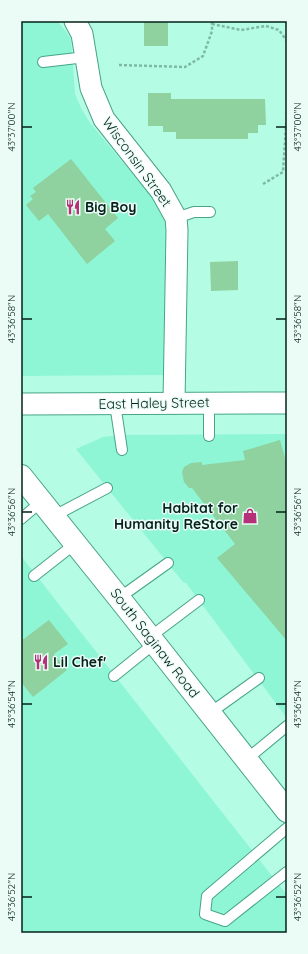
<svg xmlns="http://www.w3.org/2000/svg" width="308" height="954" viewBox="0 0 308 954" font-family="Quicksand,sans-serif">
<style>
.built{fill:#8ef6d5}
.building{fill:#8fd19f}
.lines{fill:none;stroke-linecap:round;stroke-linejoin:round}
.service-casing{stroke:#47a489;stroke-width:12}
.minor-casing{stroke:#47a489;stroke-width:23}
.secondary-casing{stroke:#47a489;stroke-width:24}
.path{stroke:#7eb9a6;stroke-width:2.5;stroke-dasharray:3 2;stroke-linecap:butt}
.service{stroke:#fff;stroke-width:10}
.minor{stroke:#fff;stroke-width:21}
.secondary{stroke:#fff;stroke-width:22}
.ticks{fill:none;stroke:#04221a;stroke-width:1.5}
.labels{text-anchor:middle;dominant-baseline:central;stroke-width:3;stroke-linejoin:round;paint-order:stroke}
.street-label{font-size:14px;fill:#04221a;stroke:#ebfcf6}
.poi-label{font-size:14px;font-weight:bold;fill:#04221a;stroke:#ebfcf6;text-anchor:start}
.neatline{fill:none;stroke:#04221a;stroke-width:1.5}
.ticks-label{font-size:10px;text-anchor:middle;fill:#04221a}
</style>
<rect width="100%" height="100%" fill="#b4fce4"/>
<g class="built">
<polygon points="21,21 57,21 65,30 71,39 75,94 81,108 90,123 151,196 159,209 165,222 167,235 167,376 161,375 21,376"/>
<polygon points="287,434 287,718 186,583 183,582 76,449 103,437 120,435"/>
<polygon points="21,556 287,895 287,933 21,933"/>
</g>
<g class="building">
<rect x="144" y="21" width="24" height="25"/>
<polygon points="148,93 171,93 171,99 265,99 266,125 258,125 258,133 248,133 248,139 176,139 176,132 163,132 163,126 148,126"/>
<polygon points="71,159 118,218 105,229 115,241 87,264 48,214 39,221 26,205 33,199 30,196 36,192 33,188"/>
<polygon points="238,261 238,290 211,291 210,262"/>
<polygon points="280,440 287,465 287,641 217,558 235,544 192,488 189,488 184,482 182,472 184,467 191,463 202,462 202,465 245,460 243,451"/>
<polygon points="49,620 68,644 54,654 67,670 33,697 21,682 21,641"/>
</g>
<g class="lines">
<g class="service-casing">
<g id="service">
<polyline points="43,62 86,57"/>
<polyline points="176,218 194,212 210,212"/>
<polyline points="115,404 122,450"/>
<polyline points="209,436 209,403"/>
<polyline points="54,516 107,488"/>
<polyline points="21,519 42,501"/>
<polyline points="34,576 76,543"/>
<polyline points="119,598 168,563"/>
<polyline points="150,637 199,600"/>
<polyline points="114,676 155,643"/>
<polyline points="210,713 259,678"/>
<polyline points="247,759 287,726"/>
<polyline points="287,828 207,896 205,914 225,921 287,872"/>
</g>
</g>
<g class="minor-casing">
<g id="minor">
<polyline points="75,21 82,34 91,88 104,119 161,191 176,218 177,230 174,403"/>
<polyline points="21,404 287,403"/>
</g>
</g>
<g class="secondary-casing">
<polyline id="secondary" points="21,476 119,598 287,811"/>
</g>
<g class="path">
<polyline points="212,24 241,30 266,26 279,30 287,41"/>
<polyline points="119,65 185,67 203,56 212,31 212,21"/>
<polyline points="263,184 283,172 287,111"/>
</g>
<use href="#service" class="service"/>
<use href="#minor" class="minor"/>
<use href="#secondary" class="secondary"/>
</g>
<path class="ticks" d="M22 127H32M276 127H286M22 319H32M276 319H286M22 512H32M276 512H286M22 704H32M276 704H286M22 897H32M276 897H286"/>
<defs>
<g id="restaurant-bare" transform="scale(1.2)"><path d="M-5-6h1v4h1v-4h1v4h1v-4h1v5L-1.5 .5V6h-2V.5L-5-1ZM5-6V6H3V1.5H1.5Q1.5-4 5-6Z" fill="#b43078" stroke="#ebfcf6" stroke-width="2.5" paint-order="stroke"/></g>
<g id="shop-bare" transform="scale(1.2)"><path d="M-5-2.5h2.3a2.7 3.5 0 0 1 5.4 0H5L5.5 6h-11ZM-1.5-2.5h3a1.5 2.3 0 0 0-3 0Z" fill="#b43078" stroke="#ebfcf6" stroke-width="2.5" paint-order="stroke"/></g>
</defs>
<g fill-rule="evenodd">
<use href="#restaurant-bare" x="73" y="207"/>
<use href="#shop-bare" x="250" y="516"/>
<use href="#restaurant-bare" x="41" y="662"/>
</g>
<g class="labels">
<g class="street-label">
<text transform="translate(137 162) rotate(54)">Wisconsin Street</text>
<text transform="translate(154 403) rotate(-1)">East Haley Street</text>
<text transform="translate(155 643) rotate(52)">South Saginaw Road</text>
</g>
<g class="poi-label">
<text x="85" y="207">Big Boy</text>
<text x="238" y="508" text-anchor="end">Habitat for<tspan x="238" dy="16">Humanity ReStore</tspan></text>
<text x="53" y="662">Lil Chef'</text>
</g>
</g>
<rect width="308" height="954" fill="none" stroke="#ebfcf6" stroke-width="44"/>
<rect x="22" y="22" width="264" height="910" class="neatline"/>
<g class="ticks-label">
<text transform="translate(11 127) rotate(-90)" y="4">43°37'00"N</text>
<text transform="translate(297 127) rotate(-90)" y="4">43°37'00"N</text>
<text transform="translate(11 319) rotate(-90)" y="4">43°36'58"N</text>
<text transform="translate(297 319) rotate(-90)" y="4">43°36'58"N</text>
<text transform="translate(11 512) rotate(-90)" y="4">43°36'56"N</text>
<text transform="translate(297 512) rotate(-90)" y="4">43°36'56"N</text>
<text transform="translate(11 704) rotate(-90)" y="4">43°36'54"N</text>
<text transform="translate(297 704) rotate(-90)" y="4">43°36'54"N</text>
<text transform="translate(11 897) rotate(-90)" y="4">43°36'52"N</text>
<text transform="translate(297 897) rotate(-90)" y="4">43°36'52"N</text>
</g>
</svg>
